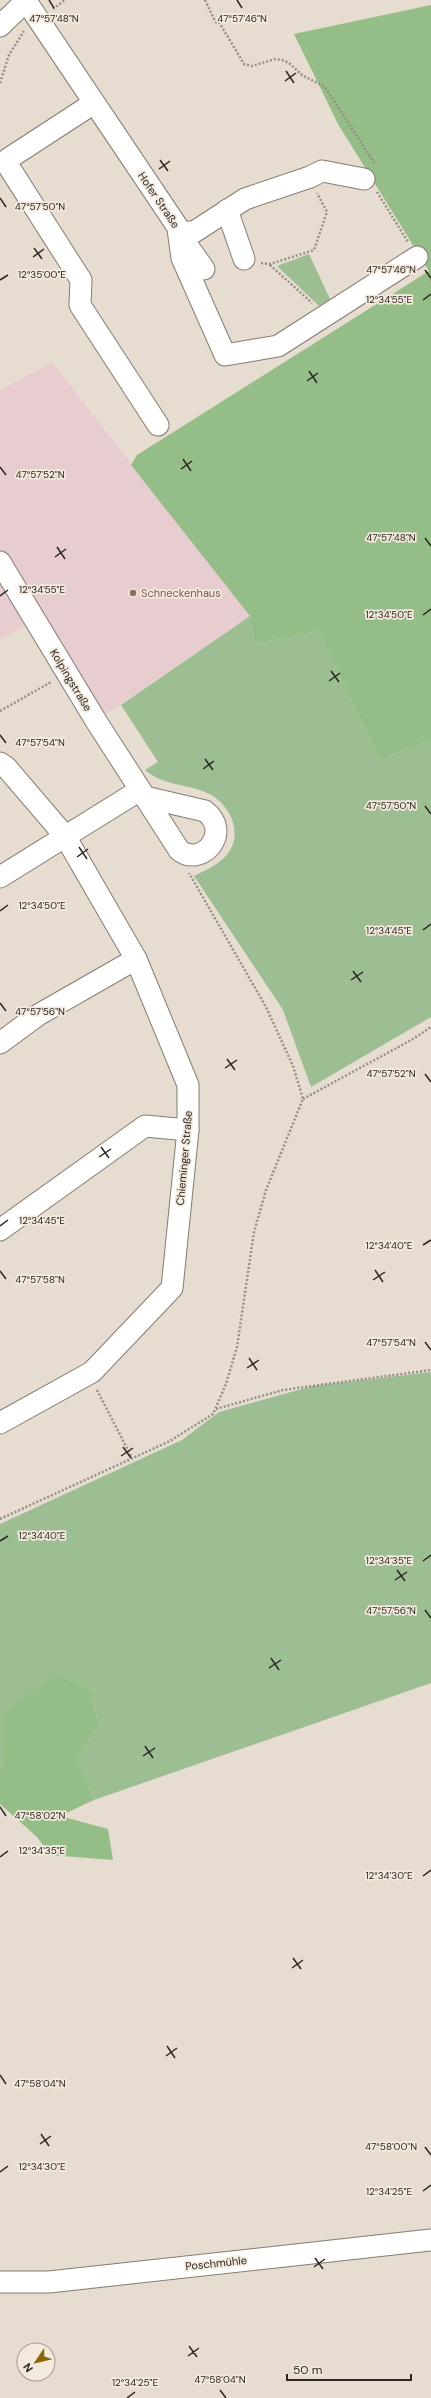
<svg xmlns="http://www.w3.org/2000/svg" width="431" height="2398" viewBox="0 0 431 2398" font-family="'DM Sans',sans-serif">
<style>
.commercial{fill:#e7cdcf}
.green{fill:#9dbd93}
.forest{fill:#94bd87}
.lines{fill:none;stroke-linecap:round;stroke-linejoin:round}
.minor-casing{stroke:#847c70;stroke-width:23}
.path{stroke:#968f86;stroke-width:2.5;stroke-dasharray:2 2;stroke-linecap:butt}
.minor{stroke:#fff;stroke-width:21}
.ticks{fill:none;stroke:#2b2723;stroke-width:1.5}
.education-dot{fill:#8d6e63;stroke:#f3eadd;stroke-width:1.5}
.labels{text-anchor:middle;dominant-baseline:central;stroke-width:3.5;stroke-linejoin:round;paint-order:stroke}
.street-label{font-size:11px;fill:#2b2723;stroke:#f3eadd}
.education-label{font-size:11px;fill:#785e54;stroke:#f3eadd;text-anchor:start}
.ticks-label{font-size:10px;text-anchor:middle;fill:#2b2723;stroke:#f3eadd;stroke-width:3.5;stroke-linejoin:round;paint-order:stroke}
</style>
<rect width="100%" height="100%" fill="#e6ddd0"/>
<polygon class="commercial" points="52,362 250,616 96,721 35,621 0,639 0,390"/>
<g class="green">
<polygon points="309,254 330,299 319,306 277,266"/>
<path d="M250 616 254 644 318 631 380 760 431 740V1017L311 1087 283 1010 194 876C206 870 222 863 229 852 244 830 227 800 205 792 184 784 163 785 145 770L158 762 121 705Z"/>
<polygon points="431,1372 431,1683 94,1800 77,1759 99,1726 89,1687 56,1675 3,1767 0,1768 0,1524 182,1440 219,1412 313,1386"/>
</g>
<g class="forest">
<polygon points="431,5 431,740 380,760 318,631 254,644 250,616 131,465 137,455 429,271 338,124 294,34"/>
<polygon points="56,1675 89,1687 99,1726 77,1759 94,1800 60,1816 108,1829 113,1860 50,1855 37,1837 0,1804 0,1768 3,1767 6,1712"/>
</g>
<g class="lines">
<g class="minor-casing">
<g id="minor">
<polyline points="26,1 181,232 194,232 245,199 310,177 322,171 364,179"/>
<polyline points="0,26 27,0"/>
<polyline points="94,103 8,159 7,164 81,280 80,305 158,425"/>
<polyline points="227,210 244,259"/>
<polyline points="178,229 182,258 225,355 278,346 417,257"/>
<polyline points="185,242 204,269"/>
<path d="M0 562 96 721 179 850C201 868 233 833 205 811L145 797"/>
<polyline points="0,763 6,767 65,836 136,959 188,1085 188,1130 172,1288 92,1372 0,1423"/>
<polyline points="0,877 140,790"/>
<polyline points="0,1043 38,1015 136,959"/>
<polyline points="0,1230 145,1126 188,1130"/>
<polyline points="0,2282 49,2282 431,2240"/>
</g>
</g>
<g class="path">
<polyline points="205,0 215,21 217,23 224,19"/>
<polyline points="53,9 65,0"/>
<polyline points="219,22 244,64 252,66 275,59 282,60 289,63 302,75 325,87 375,164"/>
<polyline points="0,83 9,55 24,31"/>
<polyline points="377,192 408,242"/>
<polyline points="261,263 270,264 314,250 327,212 317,193"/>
<polyline points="270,265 312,303"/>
<polyline points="426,272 431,280"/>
<polyline points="0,711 51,682"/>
<polyline points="303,1099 413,1039 431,1027"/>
<polyline points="97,1390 132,1458"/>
<polyline points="216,1409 283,1390 431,1370"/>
<polyline points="0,1519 170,1441 213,1414 226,1384 237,1347 254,1232 266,1190 303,1099 293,1066 266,1007 189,873"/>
</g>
<use href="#minor" class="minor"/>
</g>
<path class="ticks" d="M49 0 54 8M237 0 242 8M286 71 294 83M285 81 296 73M160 160 168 171M159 169 170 161M0 198 6 207M34 248 42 259M33 257 44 249M425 270 431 278M0 280 8 275M423 300 431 294M309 371 317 383M307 381 318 373M183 459 191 471M0 467 6 475M181 469 192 461M425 538 431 546M57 547 65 559M55 557 66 549M0 596 8 590M423 615 431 609M331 671 339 682M329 681 340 673M0 735 6 743M205 759 213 770M203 769 214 761M425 806 431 814M79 847 87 859M77 857 88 849M0 911 8 905M423 930 431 924M353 971 361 982M351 980 363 972M0 1003 6 1011M227 1059 235 1070M225 1068 237 1060M425 1074 431 1082M101 1147 109 1158M99 1157 111 1149M0 1226 8 1220M423 1245 431 1240M375 1270 383 1282M0 1271 6 1279M373 1280 385 1272M425 1342 431 1350M249 1358 257 1370M247 1368 259 1360M123 1447 131 1458M121 1456 133 1448M0 1541 8 1536M423 1561 431 1555M397 1570 405 1581M395 1580 407 1572M425 1610 431 1618M271 1658 279 1670M269 1668 281 1660M145 1746 153 1758M143 1756 155 1748M0 1807 6 1816M0 1857 8 1851M423 1876 431 1870M293 1958 301 1969M292 1968 303 1960M167 2046 175 2058M166 2056 177 2048M0 2075 6 2084M41 2134 49 2146M40 2144 51 2136M425 2147 431 2155M0 2172 8 2166M423 2191 431 2185M315 2258 323 2269M314 2267 325 2259M189 2346 197 2357M188 2356 199 2348M220 2390 226 2398M127 2398 135 2392"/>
<circle class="education-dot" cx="133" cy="593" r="4"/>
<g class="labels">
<g class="street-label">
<text transform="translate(159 200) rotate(56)">Hofer Straße</text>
<text transform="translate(71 680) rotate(59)">Kolpingstraße</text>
<text transform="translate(184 1158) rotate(-85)">Chieminger Straße</text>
<text transform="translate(216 2263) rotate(-6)">Poschmühle</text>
</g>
<g class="education-label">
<text x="141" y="593">Schneckenhaus</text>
</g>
</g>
<g class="ticks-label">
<text x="54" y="22">47°57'48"N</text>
<text x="242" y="22">47°57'46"N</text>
<text x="40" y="210">47°57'50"N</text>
<text x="391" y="273">47°57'46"N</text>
<text x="42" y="278">12°35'00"E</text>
<text x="389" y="303">12°34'55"E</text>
<text x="40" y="478">47°57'52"N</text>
<text x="391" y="541">47°57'48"N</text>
<text x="42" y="593">12°34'55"E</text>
<text x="389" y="618">12°34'50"E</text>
<text x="40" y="746">47°57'54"N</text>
<text x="391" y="809">47°57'50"N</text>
<text x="42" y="909">12°34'50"E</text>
<text x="389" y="934">12°34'45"E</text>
<text x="40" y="1015">47°57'56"N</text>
<text x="391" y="1077">47°57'52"N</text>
<text x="42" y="1224">12°34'45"E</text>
<text x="389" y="1249">12°34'40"E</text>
<text x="40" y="1283">47°57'58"N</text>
<text x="391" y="1346">47°57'54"N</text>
<text x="42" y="1539">12°34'40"E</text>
<text x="389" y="1564">12°34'35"E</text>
<text x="391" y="1614">47°57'56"N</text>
<text x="40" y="1819">47°58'02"N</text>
<text x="42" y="1854">12°34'35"E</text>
<text x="389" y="1879">12°34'30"E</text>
<text x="40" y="2087">47°58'04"N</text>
<text x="391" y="2150">47°58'00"N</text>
<text x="42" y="2170">12°34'30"E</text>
<text x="389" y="2195">12°34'25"E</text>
<text x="220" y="2383">47°58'04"N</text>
<text x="135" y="2386">12°34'25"E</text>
</g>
<g transform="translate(36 2362) rotate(235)"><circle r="19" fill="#f3eadd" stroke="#a39c93"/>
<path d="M0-3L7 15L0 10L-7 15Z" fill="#886501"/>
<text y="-6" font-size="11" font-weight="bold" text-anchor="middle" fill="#2b2723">N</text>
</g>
<path d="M287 2374v6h124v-6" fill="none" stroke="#2b2723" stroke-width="2"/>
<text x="293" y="2374" font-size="12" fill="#2b2723" stroke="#f3eadd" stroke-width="3" paint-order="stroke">50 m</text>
</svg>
